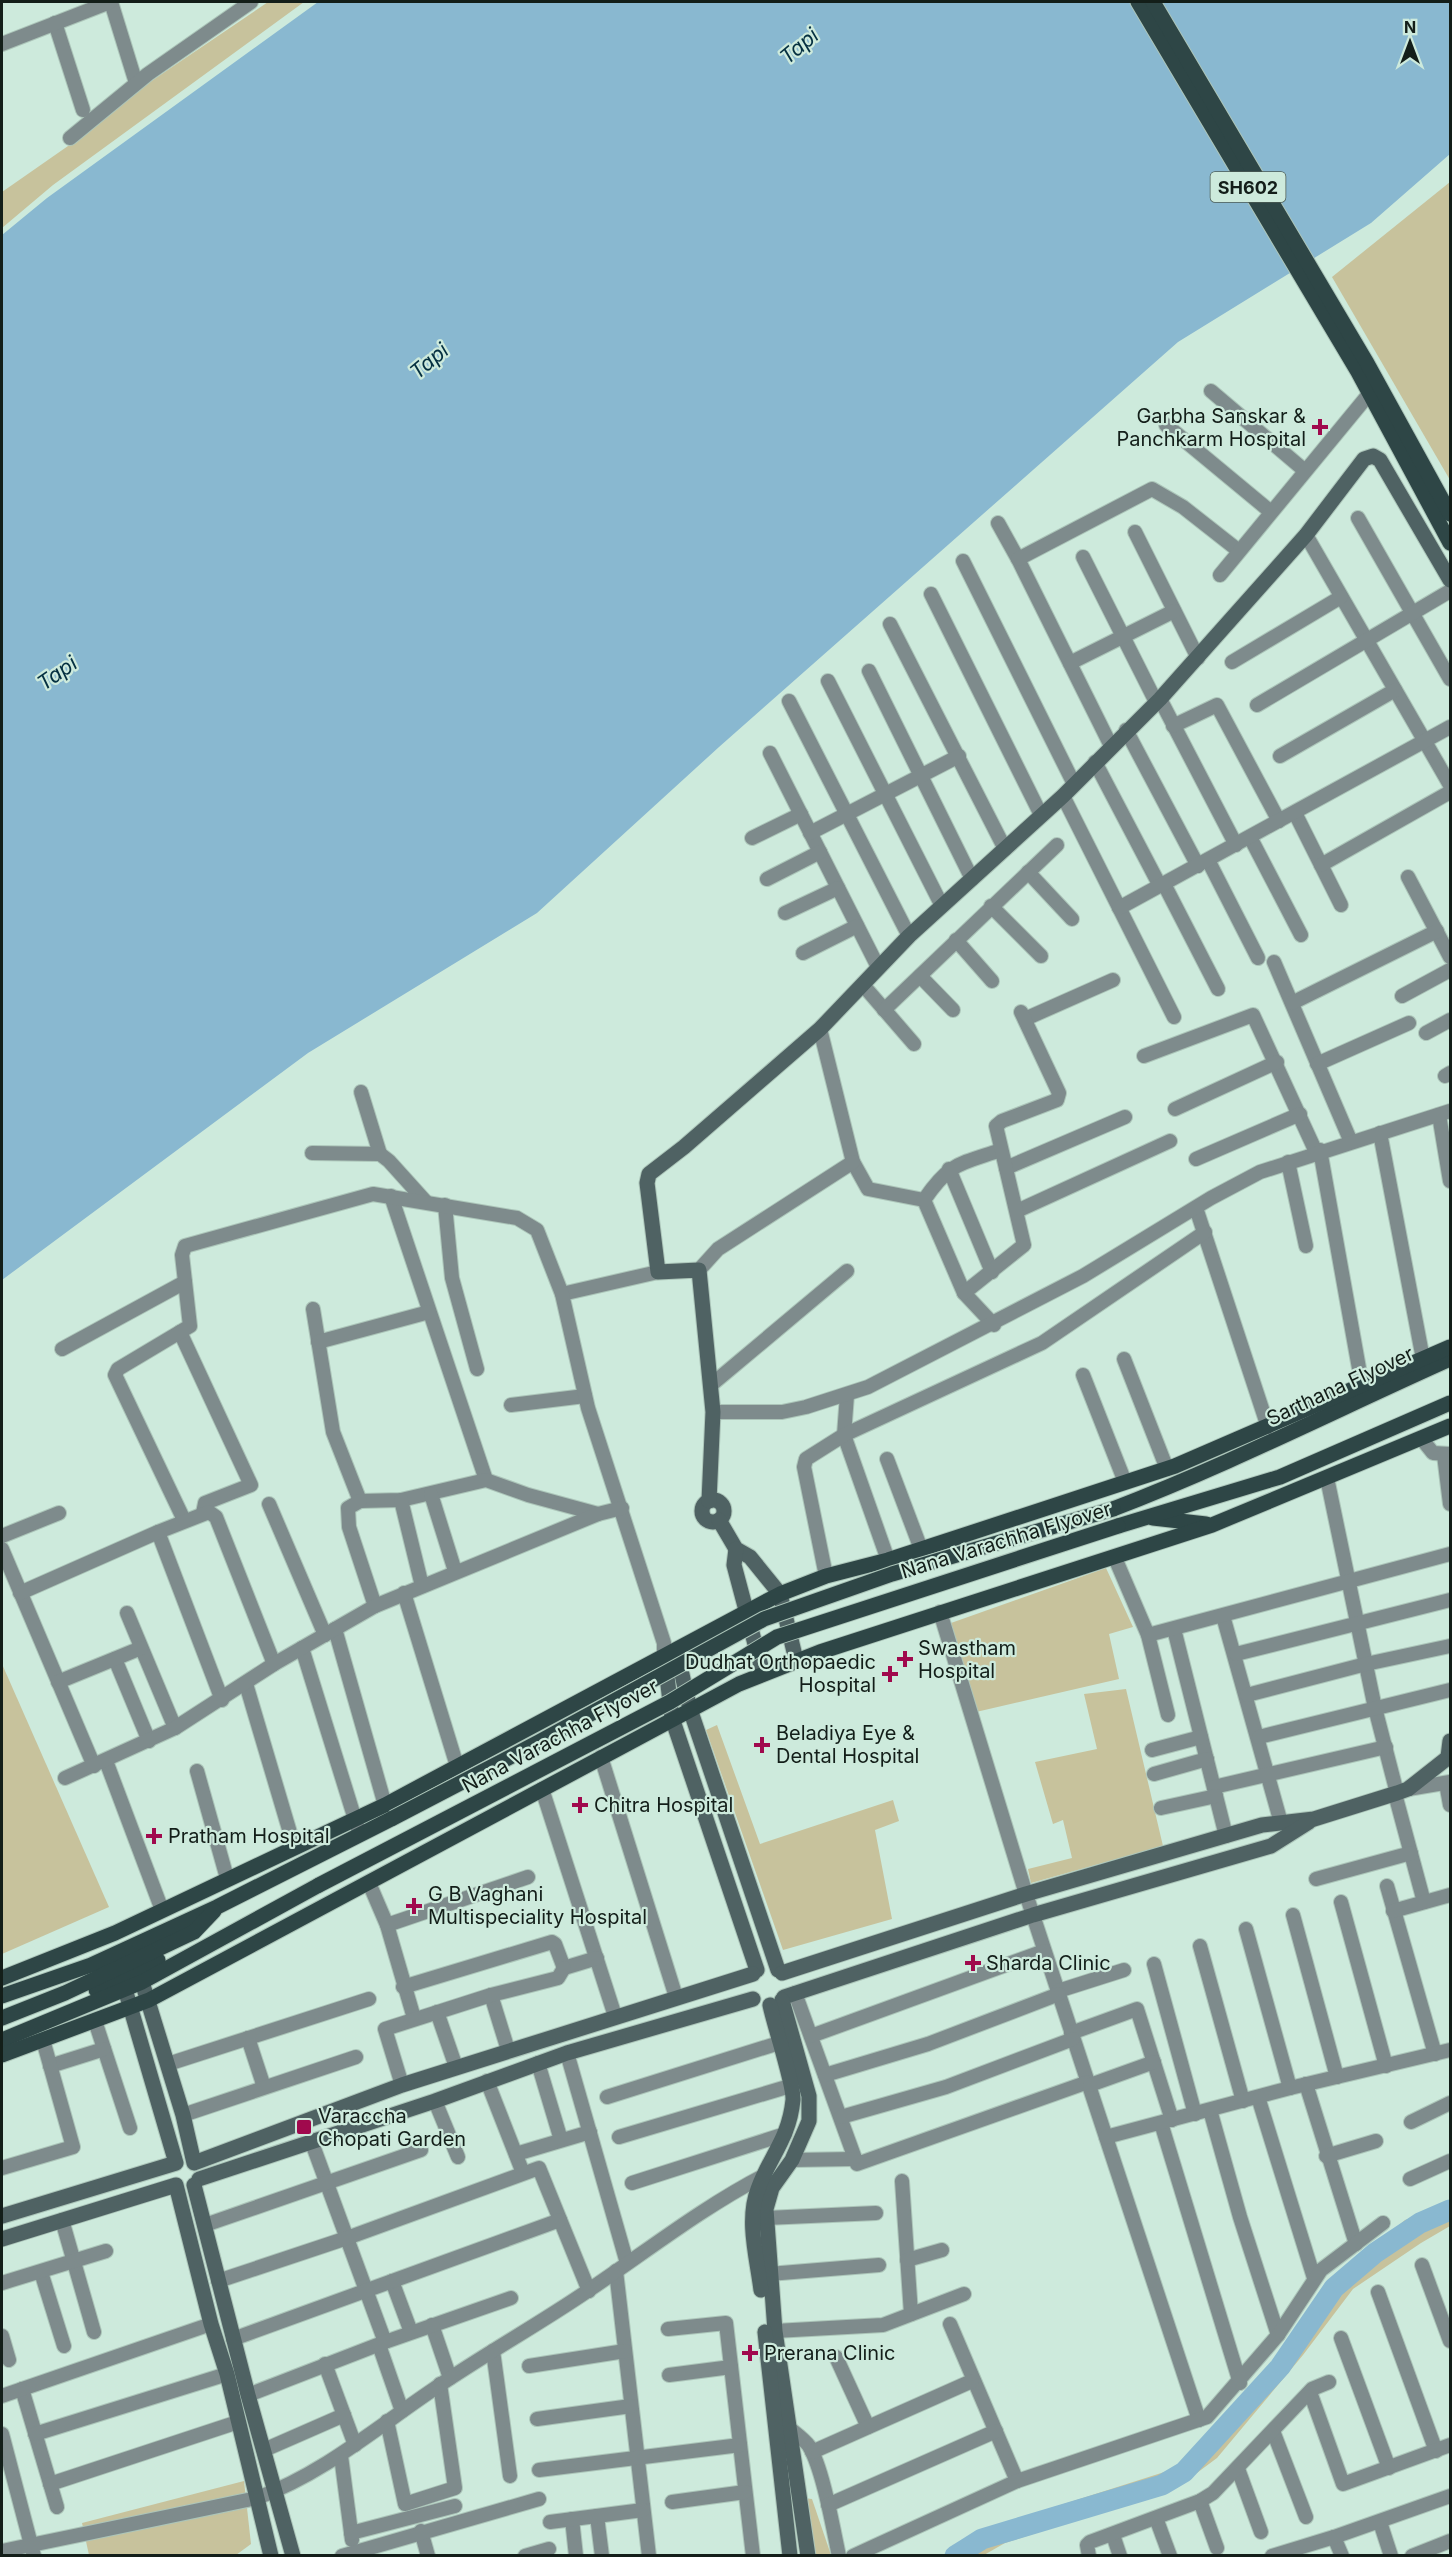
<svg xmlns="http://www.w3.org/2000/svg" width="1452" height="2557" viewBox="0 0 1452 2557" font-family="Inter,sans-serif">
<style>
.green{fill:#c7c29c}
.water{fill:#89b8d0}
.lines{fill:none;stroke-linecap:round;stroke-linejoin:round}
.river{stroke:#89b8d0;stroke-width:21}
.street-casing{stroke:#acc5b9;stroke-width:16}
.secondary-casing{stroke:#acc5b9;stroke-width:17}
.primary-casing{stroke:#acc5b9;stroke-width:17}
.street{stroke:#7e8b8c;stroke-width:14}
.secondary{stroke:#4f6263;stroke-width:15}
.primary{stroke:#2e4646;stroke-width:15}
.primary-bridge-casing{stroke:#acc5b9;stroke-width:17;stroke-linecap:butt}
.primary-bridge{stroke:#2e4646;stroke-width:15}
.poi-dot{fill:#a0094d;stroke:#cdeadc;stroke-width:2}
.labels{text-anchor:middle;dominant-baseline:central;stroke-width:4.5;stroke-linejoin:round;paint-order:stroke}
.shield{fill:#cdeadc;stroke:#4b5b54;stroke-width:1.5}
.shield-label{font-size:18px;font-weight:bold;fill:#131e19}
.poi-label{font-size:20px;fill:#131e19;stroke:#cdeadc;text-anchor:start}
.street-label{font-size:20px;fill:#131e19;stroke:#cdeadc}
.water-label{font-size:21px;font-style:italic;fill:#042f40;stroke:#cdeadc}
</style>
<rect width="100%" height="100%" fill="#cdeadc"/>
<g class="green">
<polygon points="268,2 304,2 53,185 2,228 2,192 68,146 150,82"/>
<polygon points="1450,182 1450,480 1332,277"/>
<polygon points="1106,1568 1133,1627 1109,1634 1119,1679 976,1712 951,1623"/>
<polygon points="2,1664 109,1907 2,1954"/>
<polygon points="1126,1689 1163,1846 1031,1883 1028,1869 1072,1858 1063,1820 1053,1824 1035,1762 1097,1749 1084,1694"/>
<polygon points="717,1725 760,1844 893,1800 899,1821 875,1830 892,1919 783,1950 706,1730"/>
<polygon points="1450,2205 1450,2226 1421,2243 1353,2289 1303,2355 1217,2458 1178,2487 1005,2543 984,2555 949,2555 980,2536 1020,2518 1180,2467 1251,2389 1338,2278 1405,2220"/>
<polygon points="244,2481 251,2544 236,2555 89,2555 82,2523"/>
<polygon points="804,2498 812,2499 831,2555 812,2555"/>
</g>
<polygon class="water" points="318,2 1450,2 1450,154 1371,223 1178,342 719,747 537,913 308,1053 2,1280 2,235 47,198"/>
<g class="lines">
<polyline class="river" points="955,2556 982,2539 1162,2485 1184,2472 1280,2367 1334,2288 1375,2253 1420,2223 1450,2210"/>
<g class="street-casing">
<g id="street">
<polyline points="111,2 136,83"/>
<polyline points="55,23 83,110"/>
<polyline points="2,44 110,2"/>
<polyline points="70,138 148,74 251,2"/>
<polyline points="1211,391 1304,470"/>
<polyline points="1166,425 1271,512"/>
<polyline points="1358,518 1450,679"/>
<polyline points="998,523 1018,559 1111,746"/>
<polyline points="1135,532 1198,658"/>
<polyline points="1306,535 1450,785"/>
<polyline points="1083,557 1156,702"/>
<polyline points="1018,559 1152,489 1183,507 1239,551"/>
<polyline points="963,561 1074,784"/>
<polyline points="1220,575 1369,394"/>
<polyline points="931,594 1041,815"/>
<polyline points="890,624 1005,849"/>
<polyline points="1232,662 1341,597"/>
<polyline points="1070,663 1174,611"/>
<polyline points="869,671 972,879"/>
<polyline points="828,681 942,906"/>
<polyline points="1160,699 1236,845"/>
<polyline points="789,701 909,936"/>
<polyline points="1257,705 1450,591"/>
<polyline points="1173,726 1217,705 1279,821"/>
<polyline points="1126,730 1198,866"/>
<polyline points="770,753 878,967"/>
<polyline points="1280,756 1395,690"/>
<polyline points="1095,762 1160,886"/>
<polyline points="1063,796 1174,1017"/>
<polyline points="1295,813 1341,905"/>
<polyline points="810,833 959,756"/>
<polyline points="1250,837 1301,935"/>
<polyline points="752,838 801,814"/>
<polyline points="1208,860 1258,958"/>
<polyline points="1321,865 1450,792"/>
<polyline points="1028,872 1072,919"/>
<polyline points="1408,877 1450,957"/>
<polyline points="767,879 820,852"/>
<polyline points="1164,884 1218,989"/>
<polyline points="991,906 1041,956"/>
<polyline points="1119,908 1450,727"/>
<polyline points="785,913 838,888"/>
<polyline points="956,940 992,981"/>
<polyline points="803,953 857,926"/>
<polyline points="1274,962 1351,1142"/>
<polyline points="920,976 953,1010"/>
<polyline points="863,985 914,1044"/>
<polyline points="1402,996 1450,970"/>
<polyline points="1292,1003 1437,931"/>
<polyline points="884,1010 1057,845"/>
<polyline points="1025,1019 1113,980"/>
<polyline points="820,1029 853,1162 868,1189 924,1200 964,1293 994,1325"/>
<polyline points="1426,1033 1450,1020"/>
<polyline points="1144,1056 1253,1015 1316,1152"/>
<polyline points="1317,1064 1409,1023"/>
<polyline points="1445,1076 1450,1073"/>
<polyline points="361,1092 380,1154"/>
<polyline points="1175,1109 1277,1062"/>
<polyline points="1439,1115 1450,1181"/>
<polyline points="1380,1133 1423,1359"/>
<polyline points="1320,1150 1362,1385"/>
<polyline points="312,1153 380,1154 389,1161 426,1202"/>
<polyline points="1196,1159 1300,1114"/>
<polyline points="1288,1162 1306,1246"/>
<polyline points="1006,1168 1125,1117"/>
<polyline points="949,1169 992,1272"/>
<polyline points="391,1196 486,1480"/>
<path d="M924 1200C950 1162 960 1164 1001 1150"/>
<polyline points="445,1205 452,1278 477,1369"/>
<polyline points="1196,1208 1268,1427"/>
<polyline points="1017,1211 1170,1141"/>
<polyline points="699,1270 718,1249 853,1162"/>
<polyline points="964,1293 1024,1245 996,1126 1002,1121 1057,1100 1059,1093 1021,1012"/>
<polyline points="562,1294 658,1272"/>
<polyline points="313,1309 333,1432 360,1501 401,1500 486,1480 528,1495 598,1514"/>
<polyline points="180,1332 251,1485 205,1503 203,1513"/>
<polyline points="318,1342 429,1312"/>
<polyline points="62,1349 185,1282"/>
<polyline points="1124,1359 1167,1469"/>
<polyline points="1083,1375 1125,1482"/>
<polyline points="711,1385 847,1271"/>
<polyline points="847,1395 844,1435 888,1560"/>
<polyline points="511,1405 585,1396"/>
<polyline points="713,1412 782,1412 806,1407 868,1387 1083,1276 1211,1198 1260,1172 1450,1111"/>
<polyline points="1421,1438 1433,1453 1450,1454"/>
<polyline points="1444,1455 1450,1504"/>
<polyline points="887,1459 921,1549"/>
<polyline points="1327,1478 1375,1708 1397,1793"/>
<polyline points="431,1494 455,1571"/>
<polyline points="401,1500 422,1586"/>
<polyline points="360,1501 348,1508 349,1527 375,1606"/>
<polyline points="269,1504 325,1635"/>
<polyline points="184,1520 115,1375 118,1369 190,1326 182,1255 185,1246 373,1194 517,1218 537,1230 562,1294 588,1408 664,1643 664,1657"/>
<polyline points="158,1532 222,1700"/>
<polyline points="2,1536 59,1513"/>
<polyline points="2,1549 94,1766"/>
<polyline points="1115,1558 1148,1635 1168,1715"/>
<polyline points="826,1576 804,1467 806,1459 844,1435 1042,1343 1205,1232"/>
<polyline points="20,1593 158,1532 209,1512 216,1517 274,1664"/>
<polyline points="404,1593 457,1766"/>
<polyline points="940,1612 1026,1894 1199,2420"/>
<polyline points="127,1613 175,1728"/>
<polyline points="1223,1616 1281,1823"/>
<polyline points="335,1629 385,1805"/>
<polyline points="1174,1629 1226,1836"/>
<polyline points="1148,1635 1450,1554"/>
<polyline points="302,1648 358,1829"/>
<polyline points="1236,1654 1450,1600"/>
<polyline points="115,1659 149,1741"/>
<polyline points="58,1682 141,1648"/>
<polyline points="246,1684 294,1846"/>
<polyline points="1247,1695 1366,1664 1450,1646"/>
<polyline points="1259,1737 1450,1690"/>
<polyline points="1152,1750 1201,1737"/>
<polyline points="601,1757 676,1997"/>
<polyline points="106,1761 162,1910"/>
<polyline points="197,1771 227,1878"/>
<polyline points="1154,1774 1207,1759"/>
<polyline points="65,1778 175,1728 274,1664 375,1606 598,1514 622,1508"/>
<polyline points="1446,1783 1450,1805"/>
<polyline points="1214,1787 1386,1747"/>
<polyline points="542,1789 615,2016"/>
<polyline points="1408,1789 1450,1782"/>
<polyline points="1395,1794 1424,1902"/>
<polyline points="1161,1808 1216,1796"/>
<polyline points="1316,1879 1411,1853"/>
<polyline points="369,1883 387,1925 414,2018"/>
<polyline points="1387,1886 1435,2054"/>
<polyline points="1341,1902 1386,2066"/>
<polyline points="1393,1911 1450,1895"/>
<polyline points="1293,1915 1337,2077"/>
<polyline points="387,1925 528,1877"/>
<polyline points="1246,1929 1290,2088"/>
<polyline points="1200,1946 1243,2101"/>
<polyline points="1154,1964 1195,2114"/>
<polyline points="403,1987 552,1942 555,1944 564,1968 597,1958"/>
<polyline points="1058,1991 1124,1970"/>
<polyline points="795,1993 857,2164 1088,2082"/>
<polyline points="491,1995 508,2050"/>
<polyline points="437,2012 456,2067"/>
<polyline points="95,2021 130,2128"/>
<polyline points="1071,2033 1137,2009 1172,2120"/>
<polyline points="811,2036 1044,1951"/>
<polyline points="248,2038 264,2087"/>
<polyline points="567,2053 627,2263"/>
<polyline points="538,2063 561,2140"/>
<polyline points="168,2064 369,1999"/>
<polyline points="50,2066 104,2049"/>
<polyline points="825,2075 928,2044 1059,1994"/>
<polyline points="487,2081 523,2173"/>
<polyline points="1306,2084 1356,2244"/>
<polyline points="402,2085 385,2029 491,1995 558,1978 564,1968"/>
<polyline points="1090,2085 1154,2062"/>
<polyline points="607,2097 779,2043"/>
<polyline points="1258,2097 1314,2278"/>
<polyline points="435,2101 458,2157"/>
<polyline points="1210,2110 1240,2217 1278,2335"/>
<polyline points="183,2115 356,2057"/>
<polyline points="841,2117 946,2087 1073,2039"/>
<polyline points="1411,2122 1450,2103"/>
<polyline points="1161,2123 1240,2383"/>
<polyline points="619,2137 790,2086"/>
<polyline points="1106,2137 1290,2088 1450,2050"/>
<polyline points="312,2143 385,2342"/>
<polyline points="516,2154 590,2132"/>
<polyline points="1326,2156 1376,2141"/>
<polyline points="792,2160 854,2159"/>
<polyline points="2,2168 73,2147 43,2040"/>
<polyline points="1410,2179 1450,2161"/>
<polyline points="902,2181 911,2314"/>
<polyline points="632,2183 785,2134"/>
<polyline points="766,2218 876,2213"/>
<polyline points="62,2220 94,2332"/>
<polyline points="205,2225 421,2150"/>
<polyline points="907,2260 942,2250"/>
<polyline points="1422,2265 1450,2341"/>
<polyline points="616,2271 649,2556"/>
<polyline points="41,2272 64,2346"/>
<polyline points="769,2274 879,2265"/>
<polyline points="218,2281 347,2238 539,2168 589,2291"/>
<polyline points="392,2281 411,2332"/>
<polyline points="2,2283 106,2251"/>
<polyline points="1378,2292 1436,2451"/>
<polyline points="950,2324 1017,2481"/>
<polyline points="432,2325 450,2378"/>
<polyline points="668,2329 726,2323 753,2556"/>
<polyline points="775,2331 883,2325 964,2294"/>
<polyline points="2,2336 9,2360"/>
<polyline points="1341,2338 1389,2468"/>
<polyline points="233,2339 560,2220"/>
<polyline points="379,2345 402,2411"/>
<polyline points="493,2351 510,2476"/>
<polyline points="836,2357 868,2427"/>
<polyline points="325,2364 355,2445"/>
<polyline points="529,2366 625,2351"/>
<polyline points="669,2375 731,2367"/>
<polyline points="22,2389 57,2507"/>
<polyline points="1310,2392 1343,2484 1450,2445"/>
<polyline points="248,2395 385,2342 511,2298"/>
<polyline points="2,2396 211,2324"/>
<polyline points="537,2419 631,2406"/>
<polyline points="387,2421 405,2504 455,2488 440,2384"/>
<path d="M788 2427C795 2433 804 2439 809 2446 823 2469 833 2528 839 2556"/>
<polyline points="1273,2431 1306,2517"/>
<polyline points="2,2434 34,2556"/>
<polyline points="35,2434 227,2374"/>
<polyline points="264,2450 344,2415"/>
<polyline points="812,2452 972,2381"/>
<polyline points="341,2456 352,2540"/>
<polyline points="1238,2469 1261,2532"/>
<polyline points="539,2470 740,2445"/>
<polyline points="50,2484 238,2422"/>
<polyline points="1200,2501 1217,2548"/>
<polyline points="672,2502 745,2492"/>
<polyline points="828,2505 996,2431"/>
<polyline points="597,2516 602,2556"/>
<polyline points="1156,2518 1170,2556"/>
<polyline points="572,2519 576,2556"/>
<polyline points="550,2522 643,2510"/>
<polyline points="1380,2522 1391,2556"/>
<polyline points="421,2531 428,2556"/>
<polyline points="351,2533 455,2506"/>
<polyline points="1113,2535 1120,2556"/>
<polyline points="1334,2537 1342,2556"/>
<path d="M2 2551 257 2498C322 2474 375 2429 431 2391 483 2355 538 2325 589 2290 647 2251 703 2207 765 2175"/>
<polyline points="342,2556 539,2499"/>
<polyline points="525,2556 549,2549"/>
<polyline points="853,2556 1017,2481 1207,2417 1278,2335 1321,2270 1383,2223"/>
<polyline points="1089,2556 1087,2545 1090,2542 1200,2501 1213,2493 1312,2389 1329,2382"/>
<polyline points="1272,2556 1334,2537 1450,2496"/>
<polyline points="1412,2556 1450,2541"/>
</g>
</g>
<g class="secondary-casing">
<g id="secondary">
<circle cx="713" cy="1511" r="11"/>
<polyline points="709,1501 713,1412 699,1270 658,1272 647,1183 649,1174 684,1147 820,1029 909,936 1063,796 1160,699 1306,535 1364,459 1373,456 1380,460 1450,580"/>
<polyline points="719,1520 736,1549 750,1557 780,1594 796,1660"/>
<polyline points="736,1549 734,1565 763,1674"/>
<polyline points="677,1653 690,1709 778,1970"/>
<polyline points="665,1660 672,1718 757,1970"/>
<polyline points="1448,1757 1450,1741"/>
<polyline points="782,1973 1026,1894 1262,1825 1314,1819 1397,1793 1408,1789 1450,1756"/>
<polyline points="142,1982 183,2115 194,2163 402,2085 753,1974"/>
<polyline points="784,1997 1033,1915 1271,1846 1309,1822"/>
<polyline points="782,2000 809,2096 809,2121 792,2160 772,2188 766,2209 775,2331 808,2556"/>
<polyline points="199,2179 435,2101 567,2053 753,1999"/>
<polyline points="194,2185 248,2395 293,2556"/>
<polyline points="2,2216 176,2163 125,1989"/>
<polyline points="2,2239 176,2185 211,2324 227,2374 271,2556"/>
<path d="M761 2290C757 2258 746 2220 758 2189 770 2156 789 2139 793 2100 794 2084 774 2025 770 2005"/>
<polyline points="765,2332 790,2556"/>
</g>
</g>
<g class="primary-casing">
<g id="primary">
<polyline points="1138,2 1358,372 1450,543"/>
<polyline points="1153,2 1367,363 1450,514"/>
<path d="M1113 1509C1228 1465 1338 1409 1450 1359"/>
<polyline points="1153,1518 1206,1524"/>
<polyline points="1118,1526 1280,1477 1450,1403"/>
<polyline points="2,1978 115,1933 385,1805 780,1594 826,1576 888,1560 1175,1466 1450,1347"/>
<polyline points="96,1990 158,1960"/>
<polyline points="2,1996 91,1965 217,1907 393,1818"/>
<polyline points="2,2018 65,1993 194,1932 214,1911"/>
<polyline points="2,2040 142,1982 319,1885"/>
<polyline points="2,2055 149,2000 739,1684 820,1652 1212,1525 1450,1426"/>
</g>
</g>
<use href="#street" class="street"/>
<use href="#secondary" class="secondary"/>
<use href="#primary" class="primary"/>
<g class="primary-bridge-casing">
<g id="primary-bridge">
<polyline points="393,1818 539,1742 764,1619 892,1574 1113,1509"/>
<polyline points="319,1885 670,1702 777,1637 1118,1526"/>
</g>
</g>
<use href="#primary-bridge" class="primary-bridge"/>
</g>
<g class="poi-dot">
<path d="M1317 418h6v6h6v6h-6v6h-6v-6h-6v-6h6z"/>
<path d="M902 1650h6v6h6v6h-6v6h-6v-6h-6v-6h6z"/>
<path d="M887 1665h6v6h6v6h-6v6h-6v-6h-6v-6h6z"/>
<path d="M759 1736h6v6h6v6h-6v6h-6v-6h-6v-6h6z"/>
<path d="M577 1796h6v6h6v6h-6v6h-6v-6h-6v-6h6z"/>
<path d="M151 1827h6v6h6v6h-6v6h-6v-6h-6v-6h6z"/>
<path d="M411 1897h6v6h6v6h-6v6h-6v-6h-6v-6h6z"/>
<path d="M970 1954h6v6h6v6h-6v6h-6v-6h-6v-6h6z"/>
<rect x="296" y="2119" width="16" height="16" rx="3"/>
<path d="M747 2344h6v6h6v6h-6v6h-6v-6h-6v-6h6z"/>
</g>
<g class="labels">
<rect class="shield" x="1210.5" y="172" width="75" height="30" rx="4.5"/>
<g class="shield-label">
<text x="1248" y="187">SH602</text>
</g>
<g class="poi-label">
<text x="1306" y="416" text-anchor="end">Garbha Sanskar &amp;<tspan x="1306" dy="23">Panchkarm Hospital</tspan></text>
<text x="918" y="1648">Swastham<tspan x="918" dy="23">Hospital</tspan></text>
<text x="876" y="1662" text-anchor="end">Dudhat Orthopaedic<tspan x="876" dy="23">Hospital</tspan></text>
<text x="776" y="1733">Beladiya Eye &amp;<tspan x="776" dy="23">Dental Hospital</tspan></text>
<text x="594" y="1805">Chitra Hospital</text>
<text x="168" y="1836">Pratham Hospital</text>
<text x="428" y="1894">G B Vaghani<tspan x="428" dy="23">Multispeciality Hospital</tspan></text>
<text x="986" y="1963">Sharda Clinic</text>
<text x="318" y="2116">Varaccha<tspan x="318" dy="23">Chopati Garden</tspan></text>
<text x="764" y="2353">Prerana Clinic</text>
</g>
<g class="street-label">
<text transform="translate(1340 1386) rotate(-25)">Sarthana Flyover</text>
<text transform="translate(1006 1540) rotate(-17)">Nana Varachha Flyover</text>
<text transform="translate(560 1736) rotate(-28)">Nana Varachha Flyover</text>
</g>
<g class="water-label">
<text transform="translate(799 46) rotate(-40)">Tapi</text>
<text transform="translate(429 361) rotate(-40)">Tapi</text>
<text transform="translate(57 673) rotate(-35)">Tapi</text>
</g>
</g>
<rect width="1452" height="2557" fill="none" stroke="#131e19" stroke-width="6"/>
<g transform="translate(1410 42)" stroke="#cdeadc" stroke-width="4.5" paint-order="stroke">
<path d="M0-4.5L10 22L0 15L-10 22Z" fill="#131e19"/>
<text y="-9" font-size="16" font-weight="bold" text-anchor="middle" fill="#131e19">N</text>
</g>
</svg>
